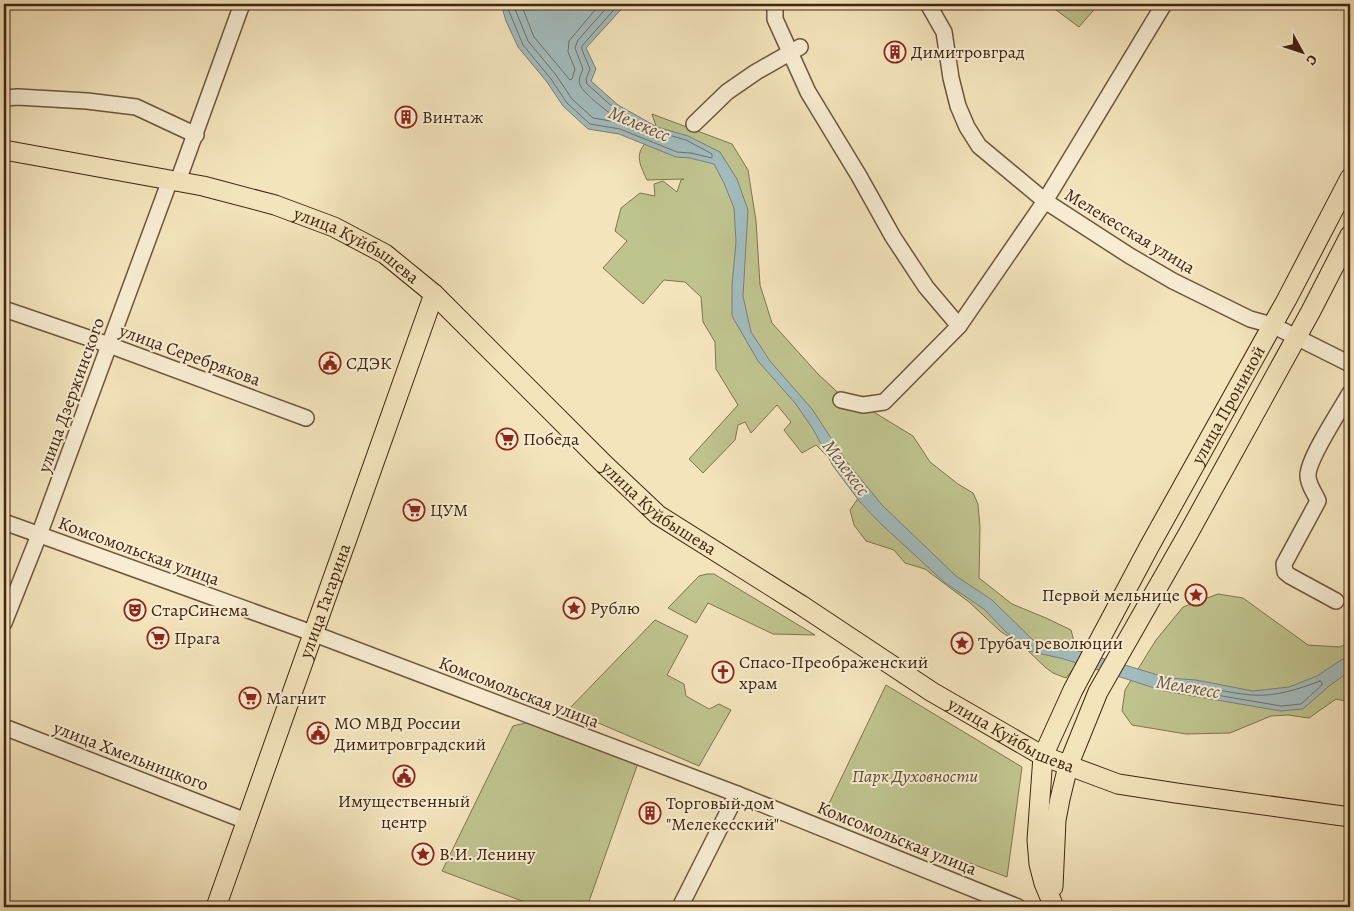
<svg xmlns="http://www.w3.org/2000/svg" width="1354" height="911" viewBox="0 0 1354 911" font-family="Alegreya,serif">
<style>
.green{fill:#bfc38e;stroke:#807450}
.water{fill:#a2bbbd;stroke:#7b7f78}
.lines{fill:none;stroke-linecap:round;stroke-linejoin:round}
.shore{stroke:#727067;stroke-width:1}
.minor-casing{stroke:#6e553c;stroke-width:18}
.major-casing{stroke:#412511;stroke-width:21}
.minor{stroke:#f8edd3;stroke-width:15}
.major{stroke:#f4e4bc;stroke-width:19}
.labels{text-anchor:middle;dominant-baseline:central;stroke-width:4;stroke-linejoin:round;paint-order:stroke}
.poi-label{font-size:18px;fill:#412511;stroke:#f8edd3;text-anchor:start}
.street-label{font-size:18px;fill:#412511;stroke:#f8edd3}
.park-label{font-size:18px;font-style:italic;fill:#604c30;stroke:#f8edd3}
.water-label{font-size:19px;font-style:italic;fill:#5e5245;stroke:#f8edd3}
</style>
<rect width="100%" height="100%" fill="#f4e4bc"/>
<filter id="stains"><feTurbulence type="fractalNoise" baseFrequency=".004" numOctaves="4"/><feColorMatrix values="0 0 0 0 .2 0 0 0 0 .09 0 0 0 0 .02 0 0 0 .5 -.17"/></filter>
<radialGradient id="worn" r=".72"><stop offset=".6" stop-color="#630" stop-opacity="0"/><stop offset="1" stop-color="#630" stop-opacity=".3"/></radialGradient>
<g class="green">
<polygon points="1048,4 1099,4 1079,27"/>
<path d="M652 114 732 144 748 170 756 221 760 285 772 323 818 374 847 401 872 411 913 436 930 462 958 484 973 493 978 504 980 527 979 578 1012 604 1046 618 1071 630 1074 641 1081 650 1074 668 1066 678 1053 673 1045 667 1023 646 1000 631 969 602 925 569 905 563 894 550 866 541 854 525 850 510 859 497 841 470 816 445 802 453 784 430 791 422 777 405 751 433 745 422 738 425 735 440 703 473 689 459 738 405 716 369 715 342 703 322 701 297 685 282 664 280 643 304 603 268 627 241 615 231 621 208 640 193 655 196 654 184 663 181 677 192 681 180 684 179 647 180C633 152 639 151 657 129Z"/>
<polygon points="707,574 714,574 815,635 773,634 708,603 696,623 668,608 699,576"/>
<polygon points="1218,594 1243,598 1308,645 1340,647 1350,642 1350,702 1336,699 1309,718 1288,715 1271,716 1230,733 1186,734 1132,725 1122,711 1125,690 1156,640 1183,607"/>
<polygon points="655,620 688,636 667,675 684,684 686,696 709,709 719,704 731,710 699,766 568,710"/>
<polygon points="886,685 1022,767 1007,877 862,823 825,812"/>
<polygon points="529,722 638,763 587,907 538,907 442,871 513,726"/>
</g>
<polygon class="water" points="501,4 626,4 586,48 596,69 591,81 618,105 657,127 688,136 720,152 737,179 748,210 743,296 751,332 770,361 812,409 846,461 882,505 956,576 992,600 1034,641 1068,648 1168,678 1196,680 1253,691 1289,687 1317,676 1341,660 1350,656 1350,671 1329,686 1303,709 1281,711 1164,691 1064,659 1029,651 1005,631 984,609 944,582 881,524 860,502 833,466 813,429 795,403 758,361 732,316 732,285 736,242 734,208 724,183 714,164 690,158 676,157 619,134 588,129 563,106 547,82 518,47 506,21"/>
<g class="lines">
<g class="shore">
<polyline points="506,4 523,45 551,79 567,103 590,124 620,129 677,152 691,153 712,158 712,154 686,140 655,131 615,109 587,84 586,79 590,69 582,50 582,46 619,4"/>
<path d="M513 4 528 41 556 75 572 99 593 118 616 122 618 121 617 118C609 113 584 94 580 85 578 79 581 74 583 69L575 48 578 40 610 4"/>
<polyline points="521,4 534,37 570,80 572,79 575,69 568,52 569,41 600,4"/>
<path d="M1320 681 1322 682V685L1301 704 1281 706 1175 688 1173 686 1175 683C1201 685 1226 693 1252 695 1275 697 1299 689 1320 681Z"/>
</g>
<g class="minor-casing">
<g id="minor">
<polyline points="775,4 775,19 808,92 859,176 893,237 926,287 959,326 884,402 863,405 841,400"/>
<polyline points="928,4 944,32 951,78 958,106 967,127 979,146 1045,201 1130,256 1173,281 1250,319 1272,325 1350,364"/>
<polyline points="4,98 18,97 87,101 136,107 196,135"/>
<polyline points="694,124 727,92 756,72 800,47"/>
<polyline points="178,181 242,4"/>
<polyline points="4,309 109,345 306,418"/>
<polyline points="959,326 1045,201 1164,4"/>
<polyline points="4,522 312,633 737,794 1018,907"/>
<path d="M1336 601 1290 576 1285 572 1284 564 1318 501C1315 493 1308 485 1308 476 1307 460 1341 409 1350 393"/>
<polyline points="4,623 39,535 170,180"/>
<polyline points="4,727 246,821"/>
<polyline points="680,907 737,794"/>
</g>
</g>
<g class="major-casing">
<g id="major">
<path id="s1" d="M4 150 203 186 275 205 334 227 385 254 434 294 606 466 658 515 801 605 932 692 1043 756 1118 784 1176 793 1350 817"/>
<polyline points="1053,887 1056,820 1060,799 1068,766 1098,692 1188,534 1311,311 1350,235"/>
<path id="s2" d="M216 907 434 294"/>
<path id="s3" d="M1054 907 1044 883 1039 864 1037 840 1043 756 1073 690 1149 547 1287 299 1350 178"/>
</g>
</g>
<use href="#minor" class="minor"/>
<use href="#major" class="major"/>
</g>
<defs>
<g id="building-ring" transform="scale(1.125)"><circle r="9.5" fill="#f8edd3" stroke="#8f2418" stroke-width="1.5"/><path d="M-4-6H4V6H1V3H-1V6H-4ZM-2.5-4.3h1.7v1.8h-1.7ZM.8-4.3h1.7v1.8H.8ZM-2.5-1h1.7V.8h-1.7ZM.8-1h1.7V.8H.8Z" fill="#8f2418"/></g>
<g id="civic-ring" transform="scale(1.125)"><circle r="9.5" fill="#f8edd3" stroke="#8f2418" stroke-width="1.5"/><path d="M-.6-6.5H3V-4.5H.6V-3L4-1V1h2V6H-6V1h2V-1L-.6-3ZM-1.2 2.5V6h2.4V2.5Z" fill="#8f2418"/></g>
<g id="supermarket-ring" transform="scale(1.125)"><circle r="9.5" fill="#f8edd3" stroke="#8f2418" stroke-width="1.5"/><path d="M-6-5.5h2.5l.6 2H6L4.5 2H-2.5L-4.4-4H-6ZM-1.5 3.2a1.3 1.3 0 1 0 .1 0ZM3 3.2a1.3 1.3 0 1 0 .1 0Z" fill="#8f2418"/></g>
<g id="sight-ring" transform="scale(1.125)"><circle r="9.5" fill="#f8edd3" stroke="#8f2418" stroke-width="1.5"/><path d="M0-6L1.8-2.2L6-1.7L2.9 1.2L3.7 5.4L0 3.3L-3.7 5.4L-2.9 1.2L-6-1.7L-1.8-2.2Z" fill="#8f2418"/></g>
<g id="theatre-ring" transform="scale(1.125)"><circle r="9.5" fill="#f8edd3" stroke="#8f2418" stroke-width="1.5"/><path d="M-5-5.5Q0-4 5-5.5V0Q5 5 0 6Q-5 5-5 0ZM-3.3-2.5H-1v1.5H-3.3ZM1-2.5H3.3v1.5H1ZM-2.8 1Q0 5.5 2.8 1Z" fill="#8f2418"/></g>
<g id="church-ring" transform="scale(1.125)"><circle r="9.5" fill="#f8edd3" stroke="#8f2418" stroke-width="1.5"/><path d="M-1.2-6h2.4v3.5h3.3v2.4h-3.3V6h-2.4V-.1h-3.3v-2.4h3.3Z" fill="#8f2418"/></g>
</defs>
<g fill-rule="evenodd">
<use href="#building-ring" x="895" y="52"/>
<use href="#building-ring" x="406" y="117"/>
<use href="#civic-ring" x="330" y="363"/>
<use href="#supermarket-ring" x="507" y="439"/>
<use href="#supermarket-ring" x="414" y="510"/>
<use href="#sight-ring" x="1196" y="595"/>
<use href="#sight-ring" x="574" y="608"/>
<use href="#theatre-ring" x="135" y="610"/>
<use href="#supermarket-ring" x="158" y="638"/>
<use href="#sight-ring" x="962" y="643"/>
<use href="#church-ring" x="723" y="672"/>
<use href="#supermarket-ring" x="250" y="698"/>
<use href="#civic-ring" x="318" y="733"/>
<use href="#civic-ring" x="404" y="776"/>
<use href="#building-ring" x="650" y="813"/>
<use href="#sight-ring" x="423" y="854"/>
</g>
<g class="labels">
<g class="poi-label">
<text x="911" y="52">Димитровград</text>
<text x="422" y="117">Винтаж</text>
<text x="346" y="363">СДЭК</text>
<text x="523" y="439">Победа</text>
<text x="430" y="510">ЦУМ</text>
<text x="1180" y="595" text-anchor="end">Первой мельнице</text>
<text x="590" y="608">Рублю</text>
<text x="151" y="610">СтарСинема</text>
<text x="174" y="638">Прага</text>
<text x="978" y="643">Трубач революции</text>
<text x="739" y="662">Спасо-Преображенский<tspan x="739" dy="21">храм</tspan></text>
<text x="266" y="698">Магнит</text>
<text x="334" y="723">МО МВД России<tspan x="334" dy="21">Димитровградский</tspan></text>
<text x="404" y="801" text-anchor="middle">Имущественный<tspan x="404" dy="21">центр</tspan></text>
<text x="666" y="803">Торговый дом<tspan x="666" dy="21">"Мелекесский"</tspan></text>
<text x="439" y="854">В.И. Ленину</text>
</g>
<g class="street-label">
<text transform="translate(1130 231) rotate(31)">Мелекесская улица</text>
<text stroke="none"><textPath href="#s1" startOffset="368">улица Куйбышева</textPath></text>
<text transform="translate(190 355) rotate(20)">улица Серебрякова</text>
<text transform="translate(71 395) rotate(-70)">улица Дзержинского</text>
<text stroke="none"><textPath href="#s3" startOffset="551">улица Прониной</textPath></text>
<text stroke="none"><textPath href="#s1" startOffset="772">улица Куйбышева</textPath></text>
<text transform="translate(139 551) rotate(20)">Комсомольская улица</text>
<text stroke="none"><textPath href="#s2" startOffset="325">улица Гагарина</textPath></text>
<text transform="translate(519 692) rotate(21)">Комсомольская улица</text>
<text stroke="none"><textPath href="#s1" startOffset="1192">улица Куйбышева</textPath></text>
<text transform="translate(131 756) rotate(21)">улица Хмельницкого</text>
<text transform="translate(897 838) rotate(22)">Комсомольская улица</text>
</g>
<g class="park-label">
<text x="915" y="776">Парк Духовности</text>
</g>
<g class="water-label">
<text transform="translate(639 124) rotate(23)">Мелекесс</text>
<text transform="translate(846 468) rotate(53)">Мелекесс</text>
<text transform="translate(1188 687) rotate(10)">Мелекесс</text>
</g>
</g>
<rect width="1354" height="911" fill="none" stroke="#f4e4bc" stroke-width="20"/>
<rect x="5" y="5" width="1344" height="901" fill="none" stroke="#412511" stroke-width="2.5"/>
<rect x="10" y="10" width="1334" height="891" fill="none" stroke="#412511"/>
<g transform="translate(1302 52) rotate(130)" stroke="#f8edd3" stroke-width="4" paint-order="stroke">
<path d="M0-4L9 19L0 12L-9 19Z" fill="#412511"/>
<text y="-8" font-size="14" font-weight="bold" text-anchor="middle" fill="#412511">С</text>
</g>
<rect width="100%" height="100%" filter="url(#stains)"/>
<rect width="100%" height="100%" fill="url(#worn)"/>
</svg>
